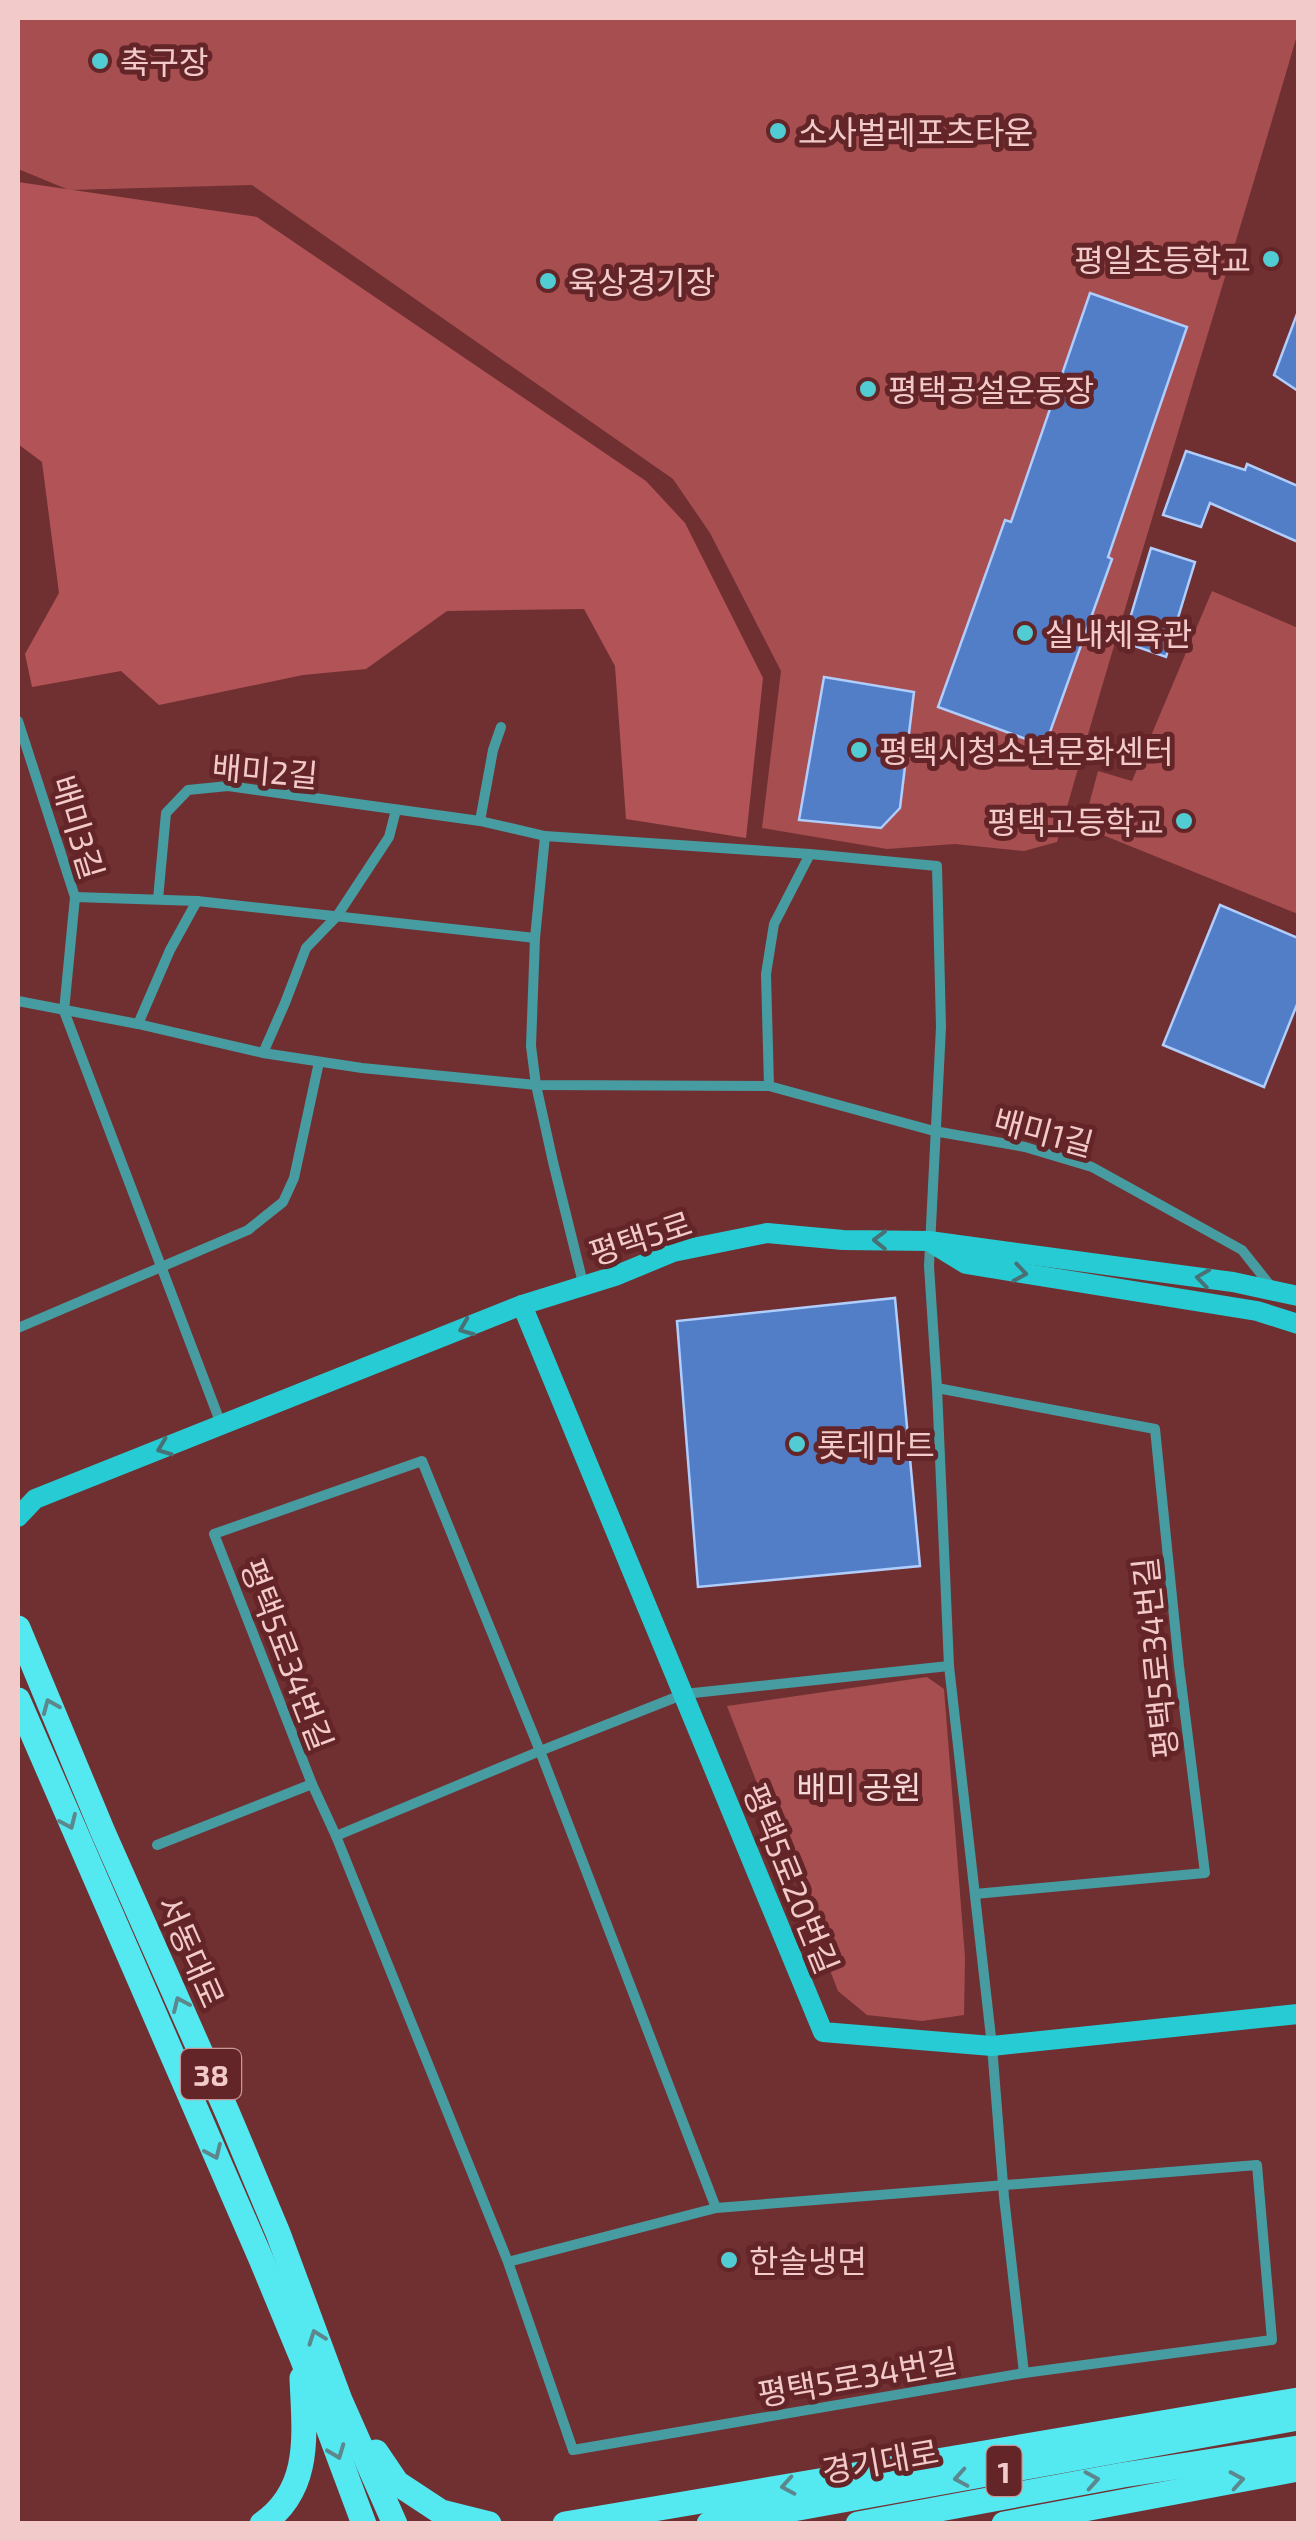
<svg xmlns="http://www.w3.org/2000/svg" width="1316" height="2541" viewBox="0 0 1316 2541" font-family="'Exo 2','Noto Sans KR',sans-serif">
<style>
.green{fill:#a74e50}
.forest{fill:#b25457}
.building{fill:#527ec8;stroke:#b0cdfc;stroke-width:2.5}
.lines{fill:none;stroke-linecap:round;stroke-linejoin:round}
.street{stroke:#479ca1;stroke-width:10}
.secondary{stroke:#27cbd3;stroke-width:20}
.primary{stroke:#54e9f1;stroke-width:25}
.oneway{stroke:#497075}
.oneway2{stroke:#5c878c}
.poi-dot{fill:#51ccd3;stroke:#642528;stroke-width:4}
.labels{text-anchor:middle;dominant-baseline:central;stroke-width:10;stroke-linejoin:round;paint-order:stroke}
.shield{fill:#642528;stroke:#c79899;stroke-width:2.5}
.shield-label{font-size:30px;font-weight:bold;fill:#f2cac9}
.poi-label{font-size:32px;fill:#f2cac9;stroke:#642528;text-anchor:start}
.street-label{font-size:32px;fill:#f2cac9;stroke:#642528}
.park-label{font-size:32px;fill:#f6dad9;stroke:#642528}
</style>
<rect width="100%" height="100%" fill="#703032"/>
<g class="green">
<path d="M18 18H1298V32C1219 302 1134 571 1057 842L1024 851 955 844 887 849 762 828 781 671 710 533 673 479 252 185 69 190 18 169Z"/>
<polygon points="1212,591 1298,628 1298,914 1083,827 1098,771 1132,781"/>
<polygon points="927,1677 944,1689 965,1957 964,2015 922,2021 867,2015 838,1991 727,1706"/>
</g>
<polygon class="forest" points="18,182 257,217 646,481 685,523 763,678 746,838 626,819 615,666 584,609 447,611 366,669 303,675 159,705 121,671 32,687 25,654 59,593 42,462 18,444"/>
<g class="building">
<polygon points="1090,293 1187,327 1108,557 1112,559 1045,746 938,707 1005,520 1011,522"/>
<polygon points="1297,314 1298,314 1298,391 1274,375"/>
<polygon points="1186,451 1245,470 1247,464 1298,486 1298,542 1210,503 1201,527 1163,515"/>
<polygon points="1151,548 1195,562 1166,657 1123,642"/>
<polygon points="824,677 914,692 900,808 881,828 799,820"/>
<polygon points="1220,905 1298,938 1298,1002 1264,1087 1163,1045"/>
<polygon points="895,1298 920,1566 698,1587 677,1321"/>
</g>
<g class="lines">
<g class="street">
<polyline points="18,721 75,897 64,1011 221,1424"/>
<polyline points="480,821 493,750 501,727"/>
<polyline points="545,836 535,938 531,1046 536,1085 553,1162 584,1287"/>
<polyline points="75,897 197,901 535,938"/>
<polyline points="158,899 166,813 188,790 228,786 480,821 545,836 810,854 937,866 941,1027 929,1266 937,1388 949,1666 992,2046 1004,2197 1024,2373"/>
<polyline points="18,1001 138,1024 263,1053 362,1068 536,1085 769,1086 934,1131 1025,1147 1092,1167 1242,1250 1273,1289"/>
<polyline points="138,1024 170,950 197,901"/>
<polyline points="263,1053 285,1003 306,948 337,916 389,837 396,810"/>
<polyline points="769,1086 766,974 774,924 810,854"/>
<polyline points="18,1328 248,1230 283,1202 294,1178 319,1062"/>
<polyline points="937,1388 1155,1429 1179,1666 1205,1873 975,1894"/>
<polyline points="336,1836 540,1751 684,1694 949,1666"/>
<polyline points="157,1845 312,1784"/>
<polyline points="508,2262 716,2208 1257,2165 1272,2340 1024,2373 573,2450 508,2262 336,1836 312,1784 214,1534 422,1461 540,1751 716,2208"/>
</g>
<g class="secondary">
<polyline points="935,1245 966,1264 1257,1311 1298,1324"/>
<polyline points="522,1305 823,2032 992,2046 1298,2014"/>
<polyline points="18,1517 35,1499 522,1305 615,1276 673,1252 767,1233 843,1240 929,1241 1233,1282 1298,1296"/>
</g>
<g class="primary">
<polyline points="18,1628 103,1832 228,2114 278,2233 340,2400 395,2524"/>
<polyline points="18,1700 261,2259 302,2358 364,2524"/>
<polyline points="376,2452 397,2483 441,2512 489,2524"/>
<path d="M262 2524C313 2489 304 2432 302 2378"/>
<polyline points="565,2524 1298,2400"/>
<polyline points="709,2524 1298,2418"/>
<polyline points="858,2524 1123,2475 1298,2448"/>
<polyline points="1004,2524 1298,2469"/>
</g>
</g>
<defs><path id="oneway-chevron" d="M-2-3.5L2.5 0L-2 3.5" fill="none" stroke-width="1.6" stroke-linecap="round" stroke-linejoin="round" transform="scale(2.5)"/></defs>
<g class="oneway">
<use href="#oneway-chevron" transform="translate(880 1240) rotate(-179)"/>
<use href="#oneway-chevron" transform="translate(1020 1273) rotate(9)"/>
<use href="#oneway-chevron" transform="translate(1203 1278) rotate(-172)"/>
<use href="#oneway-chevron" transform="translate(466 1328) rotate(158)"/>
<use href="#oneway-chevron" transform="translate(164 1448) rotate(159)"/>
</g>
<g class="oneway2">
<use href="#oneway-chevron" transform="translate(50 1706) rotate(-113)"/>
<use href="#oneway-chevron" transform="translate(69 1822) rotate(66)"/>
<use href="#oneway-chevron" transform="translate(180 2004) rotate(-114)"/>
<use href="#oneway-chevron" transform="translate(214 2152) rotate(66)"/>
<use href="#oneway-chevron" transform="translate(316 2337) rotate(-110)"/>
<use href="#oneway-chevron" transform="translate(337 2452) rotate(69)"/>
<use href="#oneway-chevron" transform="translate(961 2478) rotate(170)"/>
<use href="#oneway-chevron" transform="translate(1092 2480) rotate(-10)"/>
<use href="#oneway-chevron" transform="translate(1237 2480) rotate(-10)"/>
<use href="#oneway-chevron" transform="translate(788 2486) rotate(170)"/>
</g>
<g class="poi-dot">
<circle cx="100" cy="61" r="10"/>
<circle cx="778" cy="131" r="10"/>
<circle cx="1271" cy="259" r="10"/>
<circle cx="548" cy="281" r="10"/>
<circle cx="868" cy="389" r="10"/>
<circle cx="1025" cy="633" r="10"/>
<circle cx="859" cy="750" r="10"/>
<circle cx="1184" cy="821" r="10"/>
<circle cx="797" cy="1444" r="10"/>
<circle cx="729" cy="2260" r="10"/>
</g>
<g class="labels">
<g class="shield">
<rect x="181" y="2049" width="60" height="50" rx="8"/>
<rect x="986.5" y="2446" width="35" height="50" rx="8"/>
</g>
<g class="shield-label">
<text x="211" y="2074">38</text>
<text x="1004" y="2471">1</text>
</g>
<g class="poi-label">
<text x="120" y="61">축구장</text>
<text x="798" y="131">소사벌레포츠타운</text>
<text x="1251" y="259" text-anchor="end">평일초등학교</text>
<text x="568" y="281">육상경기장</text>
<text x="888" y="389">평택공설운동장</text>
<text x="1045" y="633">실내체육관</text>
<text x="879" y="750">평택시청소년문화센터</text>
<text x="1164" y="821" text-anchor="end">평택고등학교</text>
<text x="817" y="1444">롯데마트</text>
<text x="749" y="2260">한솔냉면</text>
</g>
<g class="street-label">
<text transform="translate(265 770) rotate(5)">배미2길</text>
<text transform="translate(79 827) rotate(73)">배미3길</text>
<text transform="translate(1044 1131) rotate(15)">배미1길</text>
<text transform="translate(640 1237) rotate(-18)">평택5로</text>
<text transform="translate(288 1654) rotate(69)">평택5로34번길</text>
<text transform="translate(1154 1658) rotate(-96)">평택5로34번길</text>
<text transform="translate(792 1878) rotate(68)">평택5로20번길</text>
<text transform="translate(192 1951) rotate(66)">서동대로</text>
<text transform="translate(857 2376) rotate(-10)">평택5로34번길</text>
<text transform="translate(880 2460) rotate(-10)">경기대로</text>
</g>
<g class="park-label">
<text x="859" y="1786">배미 공원</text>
</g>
</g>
<rect width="1316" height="2541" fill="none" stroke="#f2cac9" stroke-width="40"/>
</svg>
